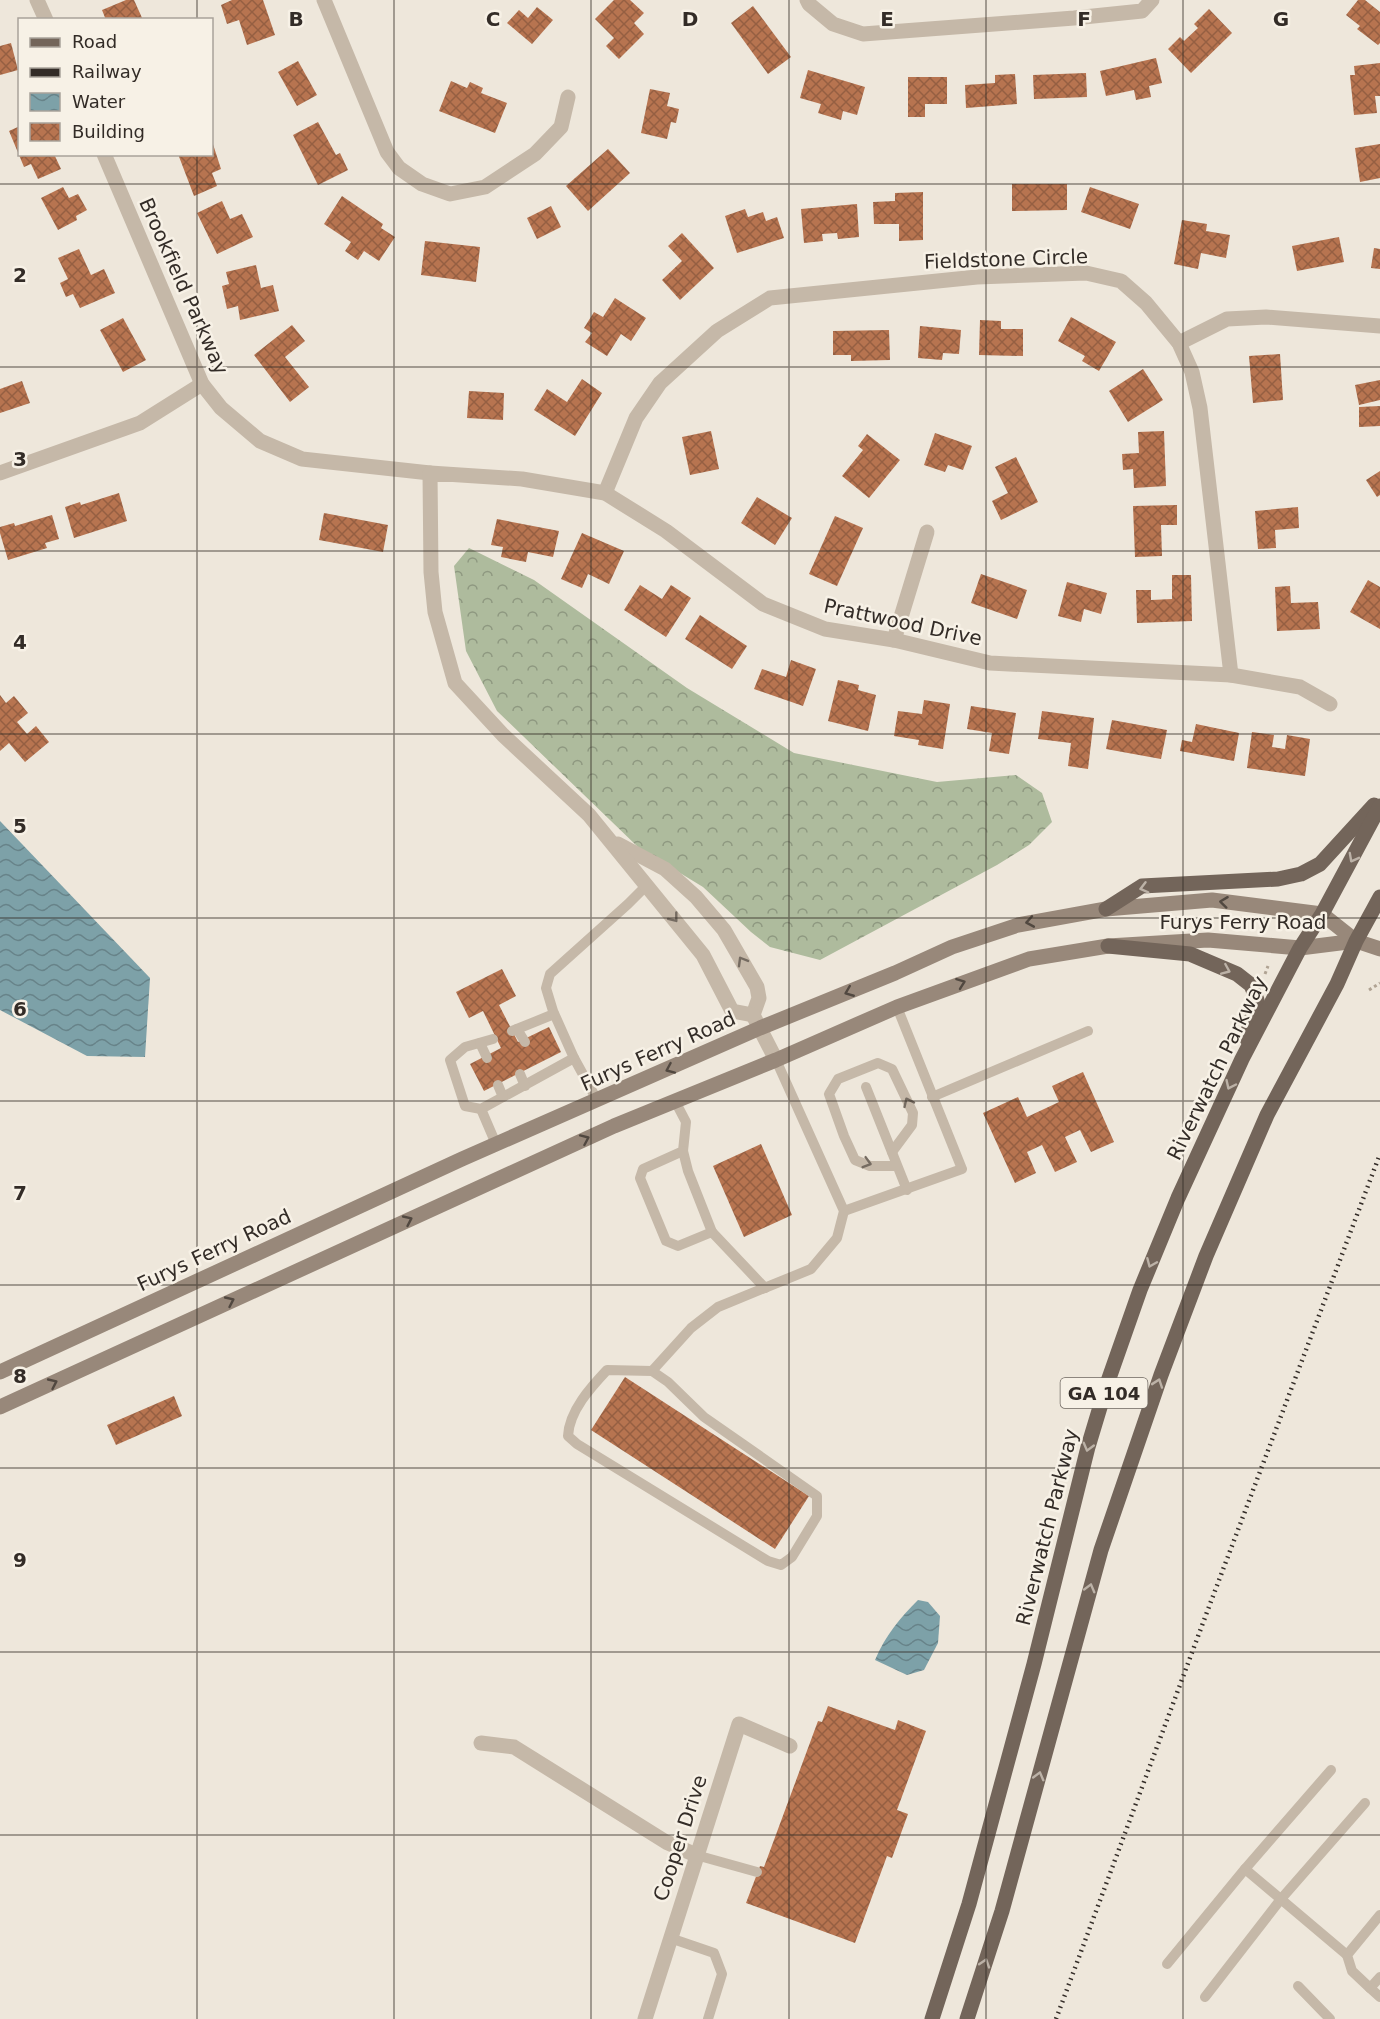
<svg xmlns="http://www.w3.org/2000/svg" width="1380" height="2019" viewBox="0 0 1380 2019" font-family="'DejaVu Sans',sans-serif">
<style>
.forest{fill:url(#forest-crowns)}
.water{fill:url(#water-waves)}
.building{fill:url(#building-cross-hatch)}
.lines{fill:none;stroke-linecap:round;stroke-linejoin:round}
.path{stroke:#b0a393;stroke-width:3;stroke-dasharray:3 3;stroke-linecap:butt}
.service{stroke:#c5b8a8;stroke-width:10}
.minor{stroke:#c5b8a8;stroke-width:15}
.secondary{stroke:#98887a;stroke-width:15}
.primary{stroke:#73655a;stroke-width:15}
.rail{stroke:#332c27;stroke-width:4.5;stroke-dasharray:1.5 4.5;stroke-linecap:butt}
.oneway{stroke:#bcb2a7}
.oneway2{stroke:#514840}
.oneway3{stroke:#756b61}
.grid{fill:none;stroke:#332c27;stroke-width:1.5;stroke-opacity:0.55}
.labels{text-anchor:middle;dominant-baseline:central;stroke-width:5;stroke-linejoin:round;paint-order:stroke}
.shield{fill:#f7f1e6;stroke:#6e6760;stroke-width:1.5}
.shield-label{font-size:18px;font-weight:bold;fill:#332c27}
.street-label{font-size:20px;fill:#332c27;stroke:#f7f1e6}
.grid-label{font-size:20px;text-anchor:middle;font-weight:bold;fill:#332c27;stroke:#f7f1e6;stroke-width:5;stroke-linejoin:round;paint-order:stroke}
</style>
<defs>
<pattern id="forest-crowns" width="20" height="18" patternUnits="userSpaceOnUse" patternTransform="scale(1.5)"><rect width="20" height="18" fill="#aebb9d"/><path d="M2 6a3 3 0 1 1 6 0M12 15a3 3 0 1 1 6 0" fill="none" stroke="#8e9880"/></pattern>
<pattern id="water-waves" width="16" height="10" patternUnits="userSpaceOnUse" patternTransform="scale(1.5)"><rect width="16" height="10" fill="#7da1a8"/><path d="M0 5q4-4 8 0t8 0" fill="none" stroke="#678389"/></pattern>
<pattern id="building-cross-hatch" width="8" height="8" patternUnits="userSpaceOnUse" patternTransform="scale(1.5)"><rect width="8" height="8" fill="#b77450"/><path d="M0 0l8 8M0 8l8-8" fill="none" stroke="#955f42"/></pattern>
</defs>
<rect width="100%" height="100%" fill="#eee7db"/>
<polygon class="forest" points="469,548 534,580 687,688 794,753 937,782 1016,775 1042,793 1052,822 1029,845 997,865 820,960 770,947 751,932 703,887 639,848 497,711 466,651 454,566"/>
<g class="water">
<polygon points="0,821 150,978 145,1057 87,1056 0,1010"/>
<path d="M918 1600 928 1602 940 1616 938 1643 924 1670 907 1675 875 1660C885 1636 900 1618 918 1600Z"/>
</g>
<g class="building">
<polygon points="126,0 134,0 143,20 106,20 102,10"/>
<polygon points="232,0 263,0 275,35 247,45 239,20 227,24 221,5"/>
<polygon points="614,0 630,0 644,13 634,23 644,34 619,59 606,46 614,38 595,19"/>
<polygon points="1358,0 1365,0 1380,12 1380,43 1378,45 1357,29 1360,26 1346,15"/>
<polygon points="753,6 791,57 768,74 731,23"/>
<polygon points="537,7 553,20 532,44 507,23 519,10 528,18"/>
<polygon points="1209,9 1232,33 1191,73 1168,49 1180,37 1184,41 1198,28 1194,24"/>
<polygon points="11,43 18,70 0,75 0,46"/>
<polygon points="1156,58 1162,83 1149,86 1151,97 1136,100 1134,90 1106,96 1100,71"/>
<polygon points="298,61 317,95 297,106 278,72"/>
<polygon points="1380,63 1380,96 1375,96 1377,113 1354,115 1350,75 1355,75 1354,66"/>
<polygon points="808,70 865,87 857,115 843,111 841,120 818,113 821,104 800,98"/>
<polygon points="1086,73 1087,97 1034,99 1033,75"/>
<polygon points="1015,74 1017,104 966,108 965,85 995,83 995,75"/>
<polygon points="908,77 947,77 947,104 925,104 925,117 908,117"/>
<polygon points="451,81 467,88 470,82 483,88 481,93 507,103 495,133 439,111"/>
<polygon points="650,89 670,93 667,106 679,109 676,123 671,122 667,139 641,133"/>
<polygon points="318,122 336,155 340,153 348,170 318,185 293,135"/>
<polygon points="20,126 20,154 54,154 61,169 38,179 31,164 24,167 9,131"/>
<polygon points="212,141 221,169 212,173 217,186 194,196 178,154 212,154"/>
<polygon points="1380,144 1380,178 1360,182 1355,148"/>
<polygon points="608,149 630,173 588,211 566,186"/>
<polygon points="1012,184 1067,184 1067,210 1012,211"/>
<polygon points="63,187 69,198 78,194 87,210 76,216 77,220 58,230 41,198"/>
<polygon points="1090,187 1139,204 1130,229 1081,212"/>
<polygon points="923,192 923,240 899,241 899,224 874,224 873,202 895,201 895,193"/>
<polygon points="342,196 383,224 381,228 395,237 379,261 364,251 358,260 345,251 351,242 324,224"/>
<polygon points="222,201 230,219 242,214 253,237 217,254 197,213"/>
<polygon points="857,204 859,237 838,239 837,233 822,234 823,241 804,243 801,209"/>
<polygon points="551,206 561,227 537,239 527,218"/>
<polygon points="745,209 748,217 763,212 766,221 777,217 784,238 737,253 725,216"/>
<polygon points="1182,220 1207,224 1206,231 1230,235 1226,258 1201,253 1198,269 1174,264"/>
<polygon points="682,233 714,268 680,300 662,280 682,261 668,246"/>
<polygon points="1339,237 1344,262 1297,271 1292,246"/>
<polygon points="425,241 480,247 476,282 421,275"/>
<polygon points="1374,248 1380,249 1380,269 1371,268"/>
<polygon points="79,249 91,275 104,269 115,293 80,308 73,294 66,297 60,283 68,279 58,258"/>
<polygon points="256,265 261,288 273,285 279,311 240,320 238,306 227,309 222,286 229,284 226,272"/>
<polygon points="615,298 646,318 631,341 621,334 607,356 585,342 592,333 584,328 594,312 603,317"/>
<polygon points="1071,317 1116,342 1099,371 1082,361 1085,356 1058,341"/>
<polygon points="123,318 146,360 123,372 100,330"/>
<polygon points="980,320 1001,321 1001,329 1023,329 1023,356 979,355"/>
<polygon points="292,325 305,341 285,357 309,387 290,402 254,355"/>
<polygon points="920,326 961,330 959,354 943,353 942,360 918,358"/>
<polygon points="889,330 890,360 851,361 851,355 833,355 833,331"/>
<polygon points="1280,354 1283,400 1253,403 1249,356"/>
<polygon points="1143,369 1163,400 1128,422 1109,391"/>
<polygon points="582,379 602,393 575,436 534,410 547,389 567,402"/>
<polygon points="1380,380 1380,400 1359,405 1355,385"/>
<polygon points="22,381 30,403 0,413 0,389"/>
<polygon points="469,391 504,393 503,420 467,418"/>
<polygon points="1380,406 1380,426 1359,427 1359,407"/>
<polygon points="711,431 719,469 690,475 682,437"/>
<polygon points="1164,431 1166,486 1134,488 1133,469 1123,470 1122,454 1139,453 1138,432"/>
<polygon points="935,433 972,446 963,470 948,465 945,472 924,465"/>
<polygon points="867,434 900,460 869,498 842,476 863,450 858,446"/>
<polygon points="1016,457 1038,502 1001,520 992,501 1008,493 995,467"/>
<polygon points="1380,471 1380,495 1377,497 1366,480"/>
<polygon points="119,493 127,521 74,538 65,507 80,502 81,505"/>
<polygon points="757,497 792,518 775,545 741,523"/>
<polygon points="1177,505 1177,525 1161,525 1162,556 1135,557 1133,506"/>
<polygon points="1298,507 1299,528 1275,530 1276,548 1258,549 1255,511"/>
<polygon points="324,513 388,525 383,552 319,540"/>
<polygon points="52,515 59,539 45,543 47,548 8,560 0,533 0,527 14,523 15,526"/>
<polygon points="835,516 863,528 837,586 809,574"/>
<polygon points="497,519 559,531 553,557 528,552 526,562 501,557 503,547 491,545"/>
<polygon points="582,533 624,551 609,584 588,574 582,588 561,579"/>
<polygon points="981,574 1027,590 1017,619 971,603"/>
<polygon points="1172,575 1191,575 1192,621 1137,623 1136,590 1151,590 1151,600 1172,599"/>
<polygon points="1368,580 1380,587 1380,629 1350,612"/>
<polygon points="1067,582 1107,593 1101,614 1084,609 1081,622 1058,616"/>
<polygon points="640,585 662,599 671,585 691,598 666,637 624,610"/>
<polygon points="1290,586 1291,603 1318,602 1320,629 1277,631 1275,587"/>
<polygon points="700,615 747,646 732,669 685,639"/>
<polygon points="791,660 816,669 803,706 754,689 762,669 786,677"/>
<polygon points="838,680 859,685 858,690 876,695 868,731 828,721"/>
<polygon points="0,695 6,703 14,696 28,713 17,722 27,734 36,726 49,742 25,762 9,743 0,751"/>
<polygon points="924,700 950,704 943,749 918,745 919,740 894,736 898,711 922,714"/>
<polygon points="971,706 1016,713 1009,754 989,751 992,733 967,729"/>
<polygon points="1042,711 1094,718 1088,769 1068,766 1071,743 1038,739"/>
<polygon points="1112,720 1167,730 1161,759 1106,749"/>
<polygon points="1196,724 1239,733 1234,761 1180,751 1182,740 1192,742"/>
<polygon points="1252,732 1274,735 1272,747 1285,749 1287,735 1310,739 1305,776 1247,768"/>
<polygon points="502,969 516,996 499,1005 518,1042 549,1027 561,1052 484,1091 470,1064 501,1048 483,1011 469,1018 456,992"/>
<polygon points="1083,1072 1114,1142 1091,1152 1080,1130 1065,1137 1077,1162 1055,1172 1042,1145 1027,1152 1036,1173 1015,1183 983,1113 1018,1097 1027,1117 1059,1102 1052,1086"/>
<polygon points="761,1144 792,1215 744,1237 713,1166"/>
<polygon points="625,1377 809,1496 775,1549 591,1430"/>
<polygon points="174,1396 182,1416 116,1445 107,1425"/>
<polygon points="828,1706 895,1730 898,1720 926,1731 897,1810 908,1814 892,1858 887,1856 855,1943 746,1903 760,1866 764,1867 818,1721 822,1722"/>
</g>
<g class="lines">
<g class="path">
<polyline points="1265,974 1268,966"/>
<polyline points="1369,990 1380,983"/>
</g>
<g class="service">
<polyline points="517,1029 525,1042"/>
<polyline points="512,1031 554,1014"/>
<polyline points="493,1039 465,1047 450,1060 465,1106 481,1109 574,1058 553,1011 546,988 550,974 628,904 647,885"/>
<polyline points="480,1043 487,1058"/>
<polyline points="574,1058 597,1100"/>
<polyline points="520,1074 525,1086"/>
<polyline points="498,1085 503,1097"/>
<polyline points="866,1087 907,1190"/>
<polyline points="932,1097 1088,1031"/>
<polyline points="675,1101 686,1122 683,1151 643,1169 640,1178 666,1241 678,1246 712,1232 765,1288"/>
<polyline points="481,1109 496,1144"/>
<polyline points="683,1151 688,1171 712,1232"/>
<polyline points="892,1152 912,1125 913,1113 892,1069 878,1063 838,1079 829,1094 844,1136 855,1160 870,1166 896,1166"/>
<polyline points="844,1211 962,1169 897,1007"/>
<path d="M652 1371 607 1370C591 1387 569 1411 568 1436L577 1444 768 1561 781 1565 792 1557 817 1516V1496L704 1417 668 1382 652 1371 691 1328 718 1307 811 1269 837 1238 844 1211 776 1060"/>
<polyline points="1331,1770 1245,1869 1347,1955"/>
<polyline points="696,1855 757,1872"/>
<polyline points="1380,1915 1347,1955 1352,1971 1370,1988 1380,1977"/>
<polyline points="670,1938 714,1953 722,1974 708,2019"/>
<polyline points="1167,1964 1245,1869"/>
<polyline points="1298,1986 1330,2019"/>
<polyline points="1370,1988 1380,1997"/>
<polyline points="1205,1997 1281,1899 1365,1803"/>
</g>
<g class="minor">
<polyline points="37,0 46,20"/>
<polyline points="324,0 387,152 399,168 422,184 450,194 485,187 535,154 561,127 568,97"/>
<polyline points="807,0 809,4 833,24 863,34 1074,18 1142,11 1152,0"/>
<polyline points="104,154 202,384 221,408 260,441 302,459 430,473"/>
<polyline points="1179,343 1227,319 1266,317 1380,326"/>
<polyline points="0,473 140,423 202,384"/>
<polyline points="605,493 636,418 660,383 717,331 770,298 977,277 1086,273 1121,281 1146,303 1179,343 1192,372 1200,408 1231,675"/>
<polyline points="894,640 927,532"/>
<polyline points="618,844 665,869 696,897 724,930 757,987 759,998 753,1015 776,1060"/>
<polyline points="753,1015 732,1011 703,955 589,815 503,735 455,683 435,612 431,572 430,473 522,479 605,493 666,531 763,604 825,629 894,640 990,663 1231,675 1300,687 1330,704"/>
<polyline points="481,1743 514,1747 666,1842 696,1855"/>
<polyline points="645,2019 739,1724 790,1746"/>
</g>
<g class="secondary">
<polyline points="0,1372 462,1159 760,1028 895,973 952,947 1018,925 1106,909 1212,900 1322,914 1356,941 1380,949"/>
<polyline points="0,1407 614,1126 776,1060 897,1007 1029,959 1108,946 1208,940 1300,948 1356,941"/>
</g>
<g class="primary">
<polyline points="1106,909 1142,886 1278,879 1301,874 1320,864 1374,805"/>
<polyline points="1108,946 1190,954 1237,974 1251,985 1257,1000 1246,1038"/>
<polyline points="932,2019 969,1904 1034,1664 1088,1447 1107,1384 1140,1290 1178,1198 1242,1059 1300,948 1322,914 1380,806"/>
<polyline points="967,2019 1002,1911 1101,1550 1161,1375 1206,1256 1267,1115 1337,984 1356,941 1380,897"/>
</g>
<polyline class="rail" points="1056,2019 1210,1604 1380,1154"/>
</g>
<defs><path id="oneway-chevron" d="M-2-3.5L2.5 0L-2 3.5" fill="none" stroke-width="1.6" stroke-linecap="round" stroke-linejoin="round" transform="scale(1.5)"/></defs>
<g class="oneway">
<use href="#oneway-chevron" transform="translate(1353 858) rotate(118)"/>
<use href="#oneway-chevron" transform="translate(1144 888) rotate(165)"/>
<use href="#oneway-chevron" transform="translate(1226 970) rotate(23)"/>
<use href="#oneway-chevron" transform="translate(1230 1085) rotate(115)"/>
<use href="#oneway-chevron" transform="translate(1151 1263) rotate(113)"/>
<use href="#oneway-chevron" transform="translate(1158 1383) rotate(-71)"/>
<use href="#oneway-chevron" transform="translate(1088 1447) rotate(105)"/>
<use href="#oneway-chevron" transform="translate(1090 1588) rotate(-75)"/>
<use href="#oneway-chevron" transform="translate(1039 1776) rotate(-75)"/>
<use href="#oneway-chevron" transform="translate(985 1963) rotate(-72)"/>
</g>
<g class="oneway2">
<use href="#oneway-chevron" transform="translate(1224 902) rotate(-173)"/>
<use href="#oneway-chevron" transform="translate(1030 922) rotate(170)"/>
<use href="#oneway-chevron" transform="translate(961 983) rotate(-20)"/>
<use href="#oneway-chevron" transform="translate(849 992) rotate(158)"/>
<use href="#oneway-chevron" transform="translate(670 1069) rotate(156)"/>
<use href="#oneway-chevron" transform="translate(585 1139) rotate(-24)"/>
<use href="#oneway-chevron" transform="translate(408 1220) rotate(-25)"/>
<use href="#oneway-chevron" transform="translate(230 1301) rotate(-25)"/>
<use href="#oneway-chevron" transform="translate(53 1383) rotate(-25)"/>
</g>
<g class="oneway3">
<use href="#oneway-chevron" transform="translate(674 918) rotate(52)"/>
<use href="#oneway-chevron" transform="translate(742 961) rotate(-120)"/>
<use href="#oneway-chevron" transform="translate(908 1102) rotate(-115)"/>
<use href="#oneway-chevron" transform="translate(867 1163) rotate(16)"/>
</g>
<path class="grid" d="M197 0V20M394 0V2019M591 0V2019M789 0V2019M986 0V2019M1183 0V2019M197 154V2019M0 184H1380M0 367H1380M0 551H1380M0 734H1380M0 918H1380M0 1101H1380M0 1285H1380M0 1468H1380M0 1652H1380M0 1835H1380"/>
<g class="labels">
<rect class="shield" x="1060.5" y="1378" width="87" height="30" rx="4.5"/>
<g class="shield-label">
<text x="1104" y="1393">GA 104</text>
</g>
<g class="street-label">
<text transform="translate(1006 259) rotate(-2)">Fieldstone Circle</text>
<text transform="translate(184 286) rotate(66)">Brookfield Parkway</text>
<text transform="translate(903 622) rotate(12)">Prattwood Drive</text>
<text x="1243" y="922">Furys Ferry Road</text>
<text transform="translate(658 1051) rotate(-24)">Furys Ferry Road</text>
<text transform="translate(1217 1068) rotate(-64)">Riverwatch Parkway</text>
<text transform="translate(214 1250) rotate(-25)">Furys Ferry Road</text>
<text transform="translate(1047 1527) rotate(-76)">Riverwatch Parkway</text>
<text transform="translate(680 1838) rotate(-72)">Cooper Drive</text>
</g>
</g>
<g class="grid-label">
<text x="296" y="26">B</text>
<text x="493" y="26">C</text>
<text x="690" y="26">D</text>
<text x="887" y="26">E</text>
<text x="1084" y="26">F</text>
<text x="1281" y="26">G</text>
<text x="20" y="282">2</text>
<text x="20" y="466">3</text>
<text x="20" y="649">4</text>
<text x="20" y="833">5</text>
<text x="20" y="1016">6</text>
<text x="20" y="1200">7</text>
<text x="20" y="1383">8</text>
<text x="20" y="1567">9</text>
</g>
<rect x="18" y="18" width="195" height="138" fill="#f7f1e6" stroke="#a9a29a" stroke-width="1.5"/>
<rect x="30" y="38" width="30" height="9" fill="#73655a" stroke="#a9a29a" stroke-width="1.5"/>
<text x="72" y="48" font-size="18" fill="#332c27">Road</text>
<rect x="30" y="68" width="30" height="9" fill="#332c27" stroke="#a9a29a" stroke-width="1.5"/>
<text x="72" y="78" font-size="18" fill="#332c27">Railway</text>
<rect x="30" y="93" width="30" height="18" fill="url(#water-waves)" stroke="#a9a29a" stroke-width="1.5"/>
<text x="72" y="108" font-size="18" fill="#332c27">Water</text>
<rect x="30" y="123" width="30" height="18" fill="url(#building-cross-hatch)" stroke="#a9a29a" stroke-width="1.5"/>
<text x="72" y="138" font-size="18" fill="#332c27">Building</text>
</svg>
